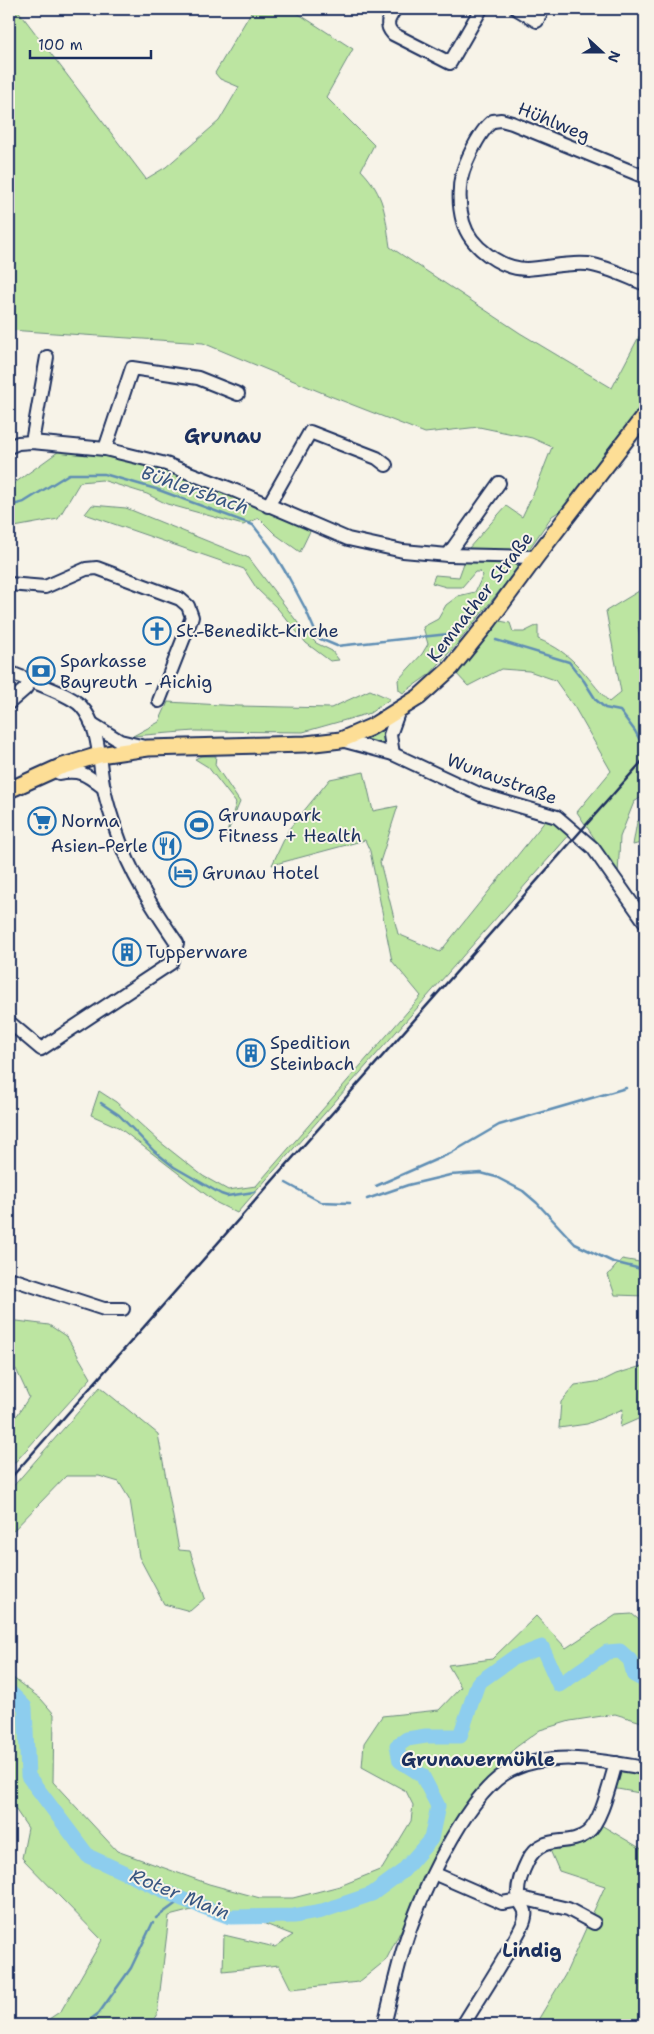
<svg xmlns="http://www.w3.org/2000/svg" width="654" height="2034" viewBox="0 0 654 2034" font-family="'Shantell Sans',sans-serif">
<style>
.green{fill:#bce5a1;stroke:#6c8a80}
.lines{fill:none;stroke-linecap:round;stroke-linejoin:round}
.stream{stroke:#5f8eb4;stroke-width:2.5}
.river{stroke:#8dcdee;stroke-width:15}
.minor-casing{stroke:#1b2f5e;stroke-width:16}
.major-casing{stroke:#1b2f5e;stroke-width:19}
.minor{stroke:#f7f3e8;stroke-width:12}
.major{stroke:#fdde96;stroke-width:15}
.rail{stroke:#1b2f5e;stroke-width:2.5}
.labels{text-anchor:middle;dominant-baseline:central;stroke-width:4;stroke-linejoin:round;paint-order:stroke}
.street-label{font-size:18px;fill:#1b2f5e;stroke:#f7f3e8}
.poi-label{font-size:18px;fill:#1b2f5e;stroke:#f7f3e8;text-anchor:start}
.water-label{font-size:19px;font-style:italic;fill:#385682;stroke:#f7f3e8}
.neighbourhood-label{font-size:19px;font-weight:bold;fill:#1b2f5e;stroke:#f7f3e8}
.quarter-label{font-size:20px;font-weight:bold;fill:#1b2f5e;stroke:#f7f3e8}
</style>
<rect width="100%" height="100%" fill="#f7f3e8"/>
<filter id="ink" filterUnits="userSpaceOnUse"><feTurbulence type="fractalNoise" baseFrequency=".02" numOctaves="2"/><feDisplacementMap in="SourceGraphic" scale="10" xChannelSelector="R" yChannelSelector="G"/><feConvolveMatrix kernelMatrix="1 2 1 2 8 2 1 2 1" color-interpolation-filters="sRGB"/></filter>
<g filter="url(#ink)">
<g class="green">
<path d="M9 9H17L146 179 166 167 219 121 239 87 220 79 215 73 253 9H291L353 49 326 97 374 145 361 170C385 195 385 214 390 247L520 333 612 388 645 325V368L638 391 640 409 571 504 552 516 529 549 522 553 478 551 468 549 506 506 522 517 536 488 552 447 532 438 479 427 425 433 330 396 203 343 9 330Z"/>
<polygon points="62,449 106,453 162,468 311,529 300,552 275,534 259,518 243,525 167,504 147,494 102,480 80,482 58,519 9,528 9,487"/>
<polygon points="92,505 126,508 249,558 301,627 316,643 332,651 339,660 330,661 306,643 278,609 257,589 244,569 85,514"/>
<polygon points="476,559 519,563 517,569 457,644 430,674 403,693 399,690 398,680 422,654 428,644 423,627 438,619 446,605 458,596 475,592 483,575 480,572 475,572 462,587 446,587 432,583 435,575 459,577 464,563"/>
<path d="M639 591 645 599V634L638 627 642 644 645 645V795L634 802 620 837 618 874 577 812 611 771 575 708 555 680 529 671 501 669 468 686 454 671 479 647 500 621 510 623 513 632H524L538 625V639C574 653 585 676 609 702L621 692 606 611Z"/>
<polygon points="370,690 390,699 370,713 303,732 194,731 133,736 159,722 168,702 239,706 331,708"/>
<polygon points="393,723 390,750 358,738"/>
<polygon points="201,756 216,756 215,765 240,802 226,836 236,803 208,767 195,759"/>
<polygon points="364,772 373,811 398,806 380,862 398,934 440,952 546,820 559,823 571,833 237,1213 217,1203 118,1127 91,1115 99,1091 116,1102 160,1142 203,1176 228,1190 256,1186 421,996 392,961 370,851 365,840 272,865 289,829 330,779"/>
<polygon points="645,814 645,842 633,845 637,822"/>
<polygon points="622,1259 645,1263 645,1296 615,1295 608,1275"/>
<polygon points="9,1320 49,1325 67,1337 91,1378 9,1469 9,1424 18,1414 29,1397 16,1369 9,1364"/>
<polygon points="645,1365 645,1416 620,1427 623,1409 587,1424 559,1428 561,1402 575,1385 602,1381 616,1374"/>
<polygon points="100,1387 158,1434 179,1550 190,1551 205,1598 190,1611 164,1604 139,1557 130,1500 119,1482 99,1476 66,1476 9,1535 9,1491"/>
<polygon points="632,1614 644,1624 645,1628 645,1723 615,1714 570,1721 540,1730 515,1748 453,1827 386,1960 359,1982 291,1989 279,1965 223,1971 224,1935 275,1947 293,1935 240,1914 196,1909 169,1916 157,2016 149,2025 40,2025 61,2011 102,1940 22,1858 28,1828 9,1800 9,1675 41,1699 54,1714 53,1782 117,1851 209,1884 260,1898 293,1898 340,1886 382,1869 411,1821 413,1805 406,1791 362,1767 364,1743 382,1716 439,1710 461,1687 448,1665 492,1659 536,1616 566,1648 616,1615"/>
<polygon points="621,1767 645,1773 645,1794 612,1788"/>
<polygon points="596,1822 645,1851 645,2025 535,2025 565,1975 605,1886 559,1871 547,1843 578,1838"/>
</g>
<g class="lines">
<g class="stream">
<polyline points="13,505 24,502 69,474 104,474 156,489 253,525 271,548 289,578 305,608 318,638 337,646 458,633"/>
<polyline points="496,640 569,662 584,681 596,700 605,708 620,711 635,731 643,746"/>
<polyline points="101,1103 119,1115 154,1151 174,1167 221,1194 227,1196 254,1192"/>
<polyline points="286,1183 321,1202 350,1203"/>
<polyline points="376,1186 451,1153 499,1125 626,1088"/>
<polyline points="367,1199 408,1185 450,1175 481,1173 496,1177 523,1191 537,1203 575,1244 613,1262 645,1270"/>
<polyline points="156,1918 182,1899"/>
<polyline points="83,2025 99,2013 131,1968 153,1922"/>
</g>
<polyline class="river" points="9,1691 25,1707 28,1776 88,1856 182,1899 230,1917 294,1916 322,1911 372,1894 403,1871 431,1839 438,1806 422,1775 400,1761 397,1746 407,1739 426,1736 460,1736 478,1683 513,1658 542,1647 559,1685 607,1652 620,1651 630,1660 634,1675 645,1681"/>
<g class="minor-casing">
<g id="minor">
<path d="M395 9C389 19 384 24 393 34L450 63 481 9"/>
<polyline points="517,9 537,21 543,9"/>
<path d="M645 177 512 123 501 120 493 121C479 131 460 170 460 188 459 199 460 211 463 222 470 247 501 269 527 269 547 268 567 262 588 264 608 267 627 277 645 284"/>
<polyline points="32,442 47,357"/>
<polyline points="9,447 18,443 32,442 105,449 166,464 231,489 348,539 403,551 448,555 536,557"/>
<polyline points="105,449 132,368 198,378 238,394"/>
<polyline points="268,506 310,432 377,458 386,465"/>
<polyline points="448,555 499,483"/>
<polyline points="9,584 45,587 86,569 97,568 180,599 188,606 192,617 159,701"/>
<path d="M9 672C26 680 69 693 81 706 101 728 98 762 104 789 107 804 112 819 117 833 130 873 153 908 177 943L171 963 41 1049 9 1022"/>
<polyline points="9,703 25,689 30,682"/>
<polyline points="91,723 120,741 145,747"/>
<polyline points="341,740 393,754 481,795 557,817 593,848 645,922"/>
<polyline points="393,754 390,735 399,710"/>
<path d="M59 773C81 769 87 775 104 788"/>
<polyline points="9,1278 104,1309 123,1309"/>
<polyline points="440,1876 502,1903 525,1899 568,1909 594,1923"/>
<path d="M384 2025C393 1991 399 1956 412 1923 428 1880 470 1790 511 1770 553 1750 602 1761 645 1768"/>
<path d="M463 2025C480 1997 498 1970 514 1941 518 1933 524 1925 525 1917 527 1909 521 1906 519 1900 515 1887 523 1870 528 1860 543 1832 568 1848 587 1833 602 1821 610 1782 616 1763"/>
</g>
</g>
<g class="major-casing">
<polyline id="major" points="9,790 60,767 99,755 148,748 306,744 341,740 371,727 419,697 451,668 489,621 536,557 645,415"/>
</g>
<use href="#minor" class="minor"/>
<use href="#major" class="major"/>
<polyline class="rail" points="9,1480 645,758"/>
</g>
</g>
<defs>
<g id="church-ring" transform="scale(1.4375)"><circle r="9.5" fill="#f7f3e8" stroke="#1f6fb2" stroke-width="1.5"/><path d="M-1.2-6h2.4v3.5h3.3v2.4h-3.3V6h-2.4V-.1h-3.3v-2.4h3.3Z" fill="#1f6fb2"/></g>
<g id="bank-ring" transform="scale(1.4375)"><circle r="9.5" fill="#f7f3e8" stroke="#1f6fb2" stroke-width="1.5"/><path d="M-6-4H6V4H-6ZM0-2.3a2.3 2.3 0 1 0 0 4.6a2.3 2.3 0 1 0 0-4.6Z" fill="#1f6fb2"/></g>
<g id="supermarket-ring" transform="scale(1.4375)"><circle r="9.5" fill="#f7f3e8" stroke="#1f6fb2" stroke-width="1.5"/><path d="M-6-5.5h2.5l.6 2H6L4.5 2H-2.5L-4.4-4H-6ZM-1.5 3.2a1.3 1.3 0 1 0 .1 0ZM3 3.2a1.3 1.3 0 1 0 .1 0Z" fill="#1f6fb2"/></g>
<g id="stadium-ring" transform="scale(1.4375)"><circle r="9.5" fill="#f7f3e8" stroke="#1f6fb2" stroke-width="1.5"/><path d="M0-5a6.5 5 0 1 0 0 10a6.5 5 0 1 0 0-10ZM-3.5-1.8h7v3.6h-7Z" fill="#1f6fb2"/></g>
<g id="restaurant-ring" transform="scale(1.4375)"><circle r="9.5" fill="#f7f3e8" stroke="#1f6fb2" stroke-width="1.5"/><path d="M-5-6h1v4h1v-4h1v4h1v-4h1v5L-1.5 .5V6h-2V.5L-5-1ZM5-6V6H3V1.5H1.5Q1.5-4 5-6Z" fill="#1f6fb2"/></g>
<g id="hotel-ring" transform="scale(1.4375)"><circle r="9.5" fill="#f7f3e8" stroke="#1f6fb2" stroke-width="1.5"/><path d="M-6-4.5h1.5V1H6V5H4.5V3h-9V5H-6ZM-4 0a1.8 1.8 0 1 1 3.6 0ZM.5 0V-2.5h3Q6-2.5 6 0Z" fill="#1f6fb2"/></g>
<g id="building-ring" transform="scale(1.4375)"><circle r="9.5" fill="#f7f3e8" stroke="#1f6fb2" stroke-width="1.5"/><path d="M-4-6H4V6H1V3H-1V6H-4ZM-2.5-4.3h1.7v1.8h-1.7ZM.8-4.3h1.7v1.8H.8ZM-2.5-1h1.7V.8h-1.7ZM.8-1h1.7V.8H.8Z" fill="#1f6fb2"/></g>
</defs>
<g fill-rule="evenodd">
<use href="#church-ring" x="157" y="631"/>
<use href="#bank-ring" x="41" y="671"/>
<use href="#supermarket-ring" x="42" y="821"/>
<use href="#stadium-ring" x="199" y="825"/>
<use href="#restaurant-ring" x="167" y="846"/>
<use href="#hotel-ring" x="183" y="873"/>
<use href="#building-ring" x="127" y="952"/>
<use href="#building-ring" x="251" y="1053"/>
</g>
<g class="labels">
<g class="street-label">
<text transform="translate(554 122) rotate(22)">Hühlweg</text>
<text transform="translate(480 597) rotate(-52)">Kemnather Straße</text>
<text transform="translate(502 779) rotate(20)">Wunaustraße</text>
</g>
<g class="poi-label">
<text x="176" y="631">St.-Benedikt-Kirche</text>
<text x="60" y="661">Sparkasse<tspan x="60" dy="21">Bayreuth - Aichig</tspan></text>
<text x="218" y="815">Grunaupark<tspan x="218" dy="21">Fitness + Health</tspan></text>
<text x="61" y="821">Norma</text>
<text x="148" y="846" text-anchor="end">Asien-Perle</text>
<text x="202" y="873">Grunau Hotel</text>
<text x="146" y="952">Tupperware</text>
<text x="270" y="1043">Spedition<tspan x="270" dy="21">Steinbach</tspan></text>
</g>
<g class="water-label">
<text transform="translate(195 490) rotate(19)">Bühlersbach</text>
<text transform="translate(180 1894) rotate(22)">Roter Main</text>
</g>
<g class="neighbourhood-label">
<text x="478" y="1759">Grunauermühle</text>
<text x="532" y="1950">Lindig</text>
</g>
<g class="quarter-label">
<text x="223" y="436">Grunau</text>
</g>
</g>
<rect width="654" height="2034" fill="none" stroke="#f7f3e8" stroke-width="30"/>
<rect x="15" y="15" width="624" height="2004" fill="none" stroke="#1b2f5e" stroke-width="2" filter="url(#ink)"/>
<g transform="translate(602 52) rotate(111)" stroke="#f7f3e8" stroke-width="4" paint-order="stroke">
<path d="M0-4L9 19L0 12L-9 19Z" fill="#1b2f5e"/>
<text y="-8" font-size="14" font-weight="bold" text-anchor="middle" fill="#1b2f5e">N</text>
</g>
<path d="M30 50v8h121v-8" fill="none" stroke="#1b2f5e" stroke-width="2.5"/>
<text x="38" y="50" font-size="15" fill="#1b2f5e" stroke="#f7f3e8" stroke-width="4" paint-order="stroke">100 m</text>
</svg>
